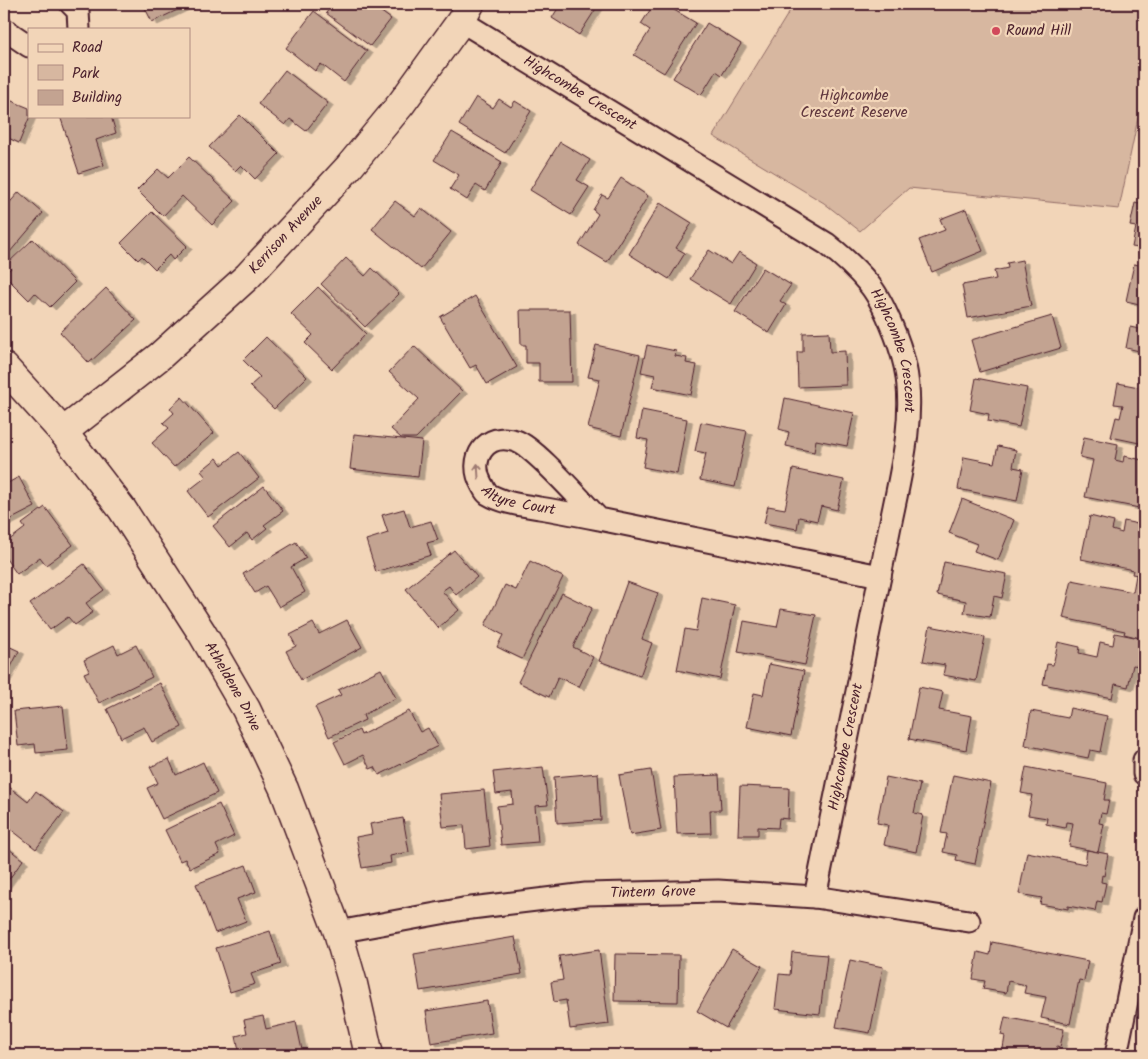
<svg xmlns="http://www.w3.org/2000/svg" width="1148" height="1059" viewBox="0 0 1148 1059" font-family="Kalam,sans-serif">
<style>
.green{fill:#d7b7a0;stroke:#906b66}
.building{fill:#c3a391;stroke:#4a1f2b;filter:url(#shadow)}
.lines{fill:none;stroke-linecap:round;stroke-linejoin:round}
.street-casing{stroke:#4a1f2b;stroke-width:25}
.secondary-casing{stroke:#4a1f2b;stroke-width:31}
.street{stroke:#f2d5b8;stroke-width:21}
.secondary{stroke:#f2d5b8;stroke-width:28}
.oneway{stroke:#9e7a72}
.poi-dot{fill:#d1495b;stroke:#f2d5b8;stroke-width:2}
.labels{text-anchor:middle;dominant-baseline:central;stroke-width:4.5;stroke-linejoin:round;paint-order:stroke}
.poi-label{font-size:15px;fill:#4a1f2b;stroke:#f2d5b8;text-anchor:start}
.street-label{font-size:15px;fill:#4a1f2b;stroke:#f2d5b8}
.park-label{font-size:15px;fill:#5f363d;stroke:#f2d5b8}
</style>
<defs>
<filter id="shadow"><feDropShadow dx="5.5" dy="3" stdDeviation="0" flood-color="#0004"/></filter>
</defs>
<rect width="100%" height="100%" fill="#f2d5b8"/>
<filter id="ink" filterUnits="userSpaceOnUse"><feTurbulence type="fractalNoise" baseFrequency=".02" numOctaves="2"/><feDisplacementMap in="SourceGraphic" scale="10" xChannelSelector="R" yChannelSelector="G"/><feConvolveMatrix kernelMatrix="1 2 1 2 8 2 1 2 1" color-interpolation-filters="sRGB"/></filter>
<g filter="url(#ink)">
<polygon class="green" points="794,4 1144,4 1144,119 1138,118 1119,209 909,188 860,231 824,203 713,136"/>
<g class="building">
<polygon points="143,4 190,4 152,22"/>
<polygon points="333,4 379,4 376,8 391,19 370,46 326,13"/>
<polygon points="550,4 599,4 579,35 552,18 558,8"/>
<polygon points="654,4 664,4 696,23 664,73 634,55 650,30 641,24"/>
<polygon points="314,11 367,51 344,82 321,64 315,71 286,48"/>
<polygon points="707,23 741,44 722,75 716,71 701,95 673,78"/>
<polygon points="285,70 328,103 306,131 290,119 285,125 258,104"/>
<polygon points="476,97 493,108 499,99 511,107 515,101 531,111 505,153 459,125"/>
<polygon points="7,99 29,108 29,116 30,116 19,143 4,136 4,101 6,101"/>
<polygon points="240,115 279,154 255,179 241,165 235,171 209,147"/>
<polygon points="60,116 111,116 116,133 96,140 104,165 79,173"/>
<polygon points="452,132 502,162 485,191 476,185 467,200 450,189 459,175 434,160"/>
<polygon points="560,142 590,160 577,180 589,187 571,215 530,190"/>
<polygon points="189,157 235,201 212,225 182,196 163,216 137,190 158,169 168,178"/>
<polygon points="621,178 648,196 607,262 579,245 598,214 593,210 602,195 608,198"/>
<polygon points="19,192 43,213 4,259 4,209"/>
<polygon points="395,201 415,216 421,208 451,232 421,269 372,229"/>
<polygon points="660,203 692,223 676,248 685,253 669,279 629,254"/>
<polygon points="1135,203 1144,205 1144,249 1132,247 1136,227 1130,226"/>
<polygon points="966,209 983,251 932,272 919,240 945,230 940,219"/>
<polygon points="152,212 187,246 173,260 169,255 155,269 142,256 138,260 121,243"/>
<polygon points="33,239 75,282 50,307 35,293 29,300 4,275 11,268 7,264"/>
<polygon points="709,250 731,264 739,252 756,263 731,304 690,279"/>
<polygon points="346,258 365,276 372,268 399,294 365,327 321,284"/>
<polygon points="1022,260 1031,306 968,318 962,285 996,279 994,271 1008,268 1007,263"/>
<polygon points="1134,264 1144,266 1144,305 1126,301"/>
<polygon points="763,268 791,285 780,301 786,305 769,333 735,312"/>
<polygon points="318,287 366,334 332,369 305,343 313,335 291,314"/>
<polygon points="106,288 136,320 89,363 60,332"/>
<polygon points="475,296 517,367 487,384 476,365 470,368 440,317"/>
<polygon points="520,310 570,310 572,382 539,382 539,363 526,363 526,345 521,345"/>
<polygon points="1052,316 1061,348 980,372 971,340"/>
<polygon points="1130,327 1144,330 1144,352 1126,348"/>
<polygon points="829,332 830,352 845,351 846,385 798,387 797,352 803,352 803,333"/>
<polygon points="266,337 307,377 274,409 250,386 260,377 243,360"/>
<polygon points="596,345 640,355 621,436 588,428 600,379 588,377"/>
<polygon points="647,345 676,351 675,356 687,358 686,363 697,365 691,395 652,387 655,375 641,372"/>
<polygon points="414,346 462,391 416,438 401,438 391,429 419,399 389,372"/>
<polygon points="976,378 1027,388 1019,427 988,421 989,414 970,410"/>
<polygon points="1118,383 1144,388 1144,444 1111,437 1116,417 1120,418 1123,405 1114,404"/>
<polygon points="182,397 214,433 174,467 152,443 169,428 163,423 174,413 170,408"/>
<polygon points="785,398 854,413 847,446 816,440 814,452 786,446 789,432 779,429"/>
<polygon points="642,410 687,419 677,474 643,467 648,440 637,438"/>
<polygon points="701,422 747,431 735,487 700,480 706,453 695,451"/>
<polygon points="354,434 422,441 418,477 350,469"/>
<polygon points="1084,437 1118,444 1115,460 1123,462 1124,456 1143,460 1144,509 1085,497 1093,460 1080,457"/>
<polygon points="998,446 1016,450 1013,467 1023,469 1017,501 958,489 964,457 994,463"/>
<polygon points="239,452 259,478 208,517 188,491 206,477 201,471 217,458 222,465"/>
<polygon points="793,469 844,480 837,510 821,506 817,521 799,517 797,529 764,523 768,506 785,509"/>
<polygon points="19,477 35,507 4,523 4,485"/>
<polygon points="264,486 283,511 264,525 267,528 252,540 247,533 230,547 213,526"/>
<polygon points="962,499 1014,520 998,560 974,551 977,544 949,533"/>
<polygon points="45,507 73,545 46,565 40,557 17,574 4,556 4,544 25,528 22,524"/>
<polygon points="404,509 410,527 431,521 438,540 427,543 431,555 376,572 366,540 388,533 382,515"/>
<polygon points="1141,511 1144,512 1144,576 1132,574 1133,570 1081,559 1090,516 1114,522 1112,530 1122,533 1124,521 1138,524"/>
<polygon points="296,542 306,558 291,567 305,592 279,607 266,586 255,593 243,574"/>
<polygon points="454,550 477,577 456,595 449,586 442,591 459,610 438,628 406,589"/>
<polygon points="530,561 563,577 522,659 497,647 503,635 485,625 505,585 516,590"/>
<polygon points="944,562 1007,574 1002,598 994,596 990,617 964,613 966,601 937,595"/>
<polygon points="84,564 104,590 86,603 93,612 75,625 68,617 50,630 30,604"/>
<polygon points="1136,575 1144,576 1144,639 1124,634 1125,631 1063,618 1072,580 1133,592"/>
<polygon points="627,582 658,593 642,639 652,643 640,676 599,661"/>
<polygon points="562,593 592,608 573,647 593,657 579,687 558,677 549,697 518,682"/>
<polygon points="702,598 735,605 720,679 677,670 685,629 696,631"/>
<polygon points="781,609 816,615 805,665 738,652 744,621 777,627"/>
<polygon points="347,620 362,647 301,680 286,651 296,646 290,635 313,623 319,634"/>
<polygon points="930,626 985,637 976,681 943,675 945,665 923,661"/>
<polygon points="1115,633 1144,639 1139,666 1133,665 1128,687 1115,684 1112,698 1043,684 1047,664 1053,665 1058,642 1080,647 1079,653 1097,657 1100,642 1113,645"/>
<polygon points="4,644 19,651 4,681"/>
<polygon points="114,645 118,654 136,645 152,677 99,703 84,673 89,671 84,660"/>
<polygon points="769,664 804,671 791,736 747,727 754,693 763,695"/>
<polygon points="381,669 396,698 363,715 365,720 329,737 315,707 341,695 338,690"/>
<polygon points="160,683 182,727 152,742 144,727 121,738 107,709"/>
<polygon points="919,687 943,692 939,710 972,716 966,750 909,739"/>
<polygon points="63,706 68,750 36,753 35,744 18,746 14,711"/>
<polygon points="1070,708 1107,716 1100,752 1090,750 1088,758 1025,745 1031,711 1068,718"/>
<polygon points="409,711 420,732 428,728 438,746 379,775 375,767 370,769 363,755 345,764 334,742 359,730 361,735"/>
<polygon points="169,759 176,775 203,762 217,793 162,819 147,788 158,783 150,767"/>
<polygon points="543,767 548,805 535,806 538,842 501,845 497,806 513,804 512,792 496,794 493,772"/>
<polygon points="1026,767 1107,783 1104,800 1109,800 1106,814 1101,813 1099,823 1104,824 1098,852 1069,846 1073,823 1066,822 1065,828 1046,824 1047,818 1028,815 1032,795 1021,793"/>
<polygon points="651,770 661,830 630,835 619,775"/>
<polygon points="598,773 601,820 557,823 554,777"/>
<polygon points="719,775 721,810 710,810 711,833 677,834 674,777"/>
<polygon points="953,775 991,783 975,864 956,860 957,855 943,852 947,834 941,833"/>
<polygon points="886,777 920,784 914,813 923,815 916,852 884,845 888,825 877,823"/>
<polygon points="8,786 28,802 36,791 64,812 36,849 4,824 4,792"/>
<polygon points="740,786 789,788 788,819 779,818 778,828 758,827 758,835 738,835"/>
<polygon points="484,790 490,846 466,849 464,825 443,827 439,794"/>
<polygon points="219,804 234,836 216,845 220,854 190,868 185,859 180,861 165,830"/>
<polygon points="403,818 409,852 390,856 391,863 362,868 356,837 372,834 370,824"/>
<polygon points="4,845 23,860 4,886"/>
<polygon points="1087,850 1108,854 1104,876 1102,875 1101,882 1106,883 1102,902 1097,901 1095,911 1068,906 1068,909 1040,904 1042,898 1019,894 1027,852 1085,864"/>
<polygon points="246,865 256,892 237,899 246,921 215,933 196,884"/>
<polygon points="270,931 281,964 251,974 255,984 230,992 216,948"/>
<polygon points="515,937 522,974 420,991 414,954"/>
<polygon points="992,942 1088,961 1084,981 1079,980 1070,1024 1041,1018 1046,997 1024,993 1026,985 1008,981 1006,993 983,989 985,981 973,979 978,952 990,955"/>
<polygon points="732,949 762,966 726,1028 697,1011"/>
<polygon points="599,950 609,1024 570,1029 566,1000 554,1002 551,982 563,980 559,956"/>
<polygon points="792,952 827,955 820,1014 775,1009 779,974 790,975"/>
<polygon points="615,954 679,955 678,1002 614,1001"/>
<polygon points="850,960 883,967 870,1033 836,1027"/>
<polygon points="487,1001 492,1033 431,1043 426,1011"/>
<polygon points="263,1016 266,1029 296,1022 302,1050 280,1055 240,1055 236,1036 247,1033 244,1020"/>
<polygon points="1005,1017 1064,1029 1060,1047 1057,1046 1056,1055 1002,1055 1005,1036 1001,1035"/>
</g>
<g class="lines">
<g class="street-casing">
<g id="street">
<polyline points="71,4 78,11 79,29"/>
<path id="s1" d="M461 21 827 244C842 256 856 268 868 283 883 300 900 343 905 366 917 420 897 487 887 541 864 660 839 778 815 897"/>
<polyline points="4,29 29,46"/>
<path id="s2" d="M599 519C583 503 535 447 516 441 486 431 467 459 482 485 484 488 485 492 488 494 503 503 522 505 539 508 559 511 579 515 599 519L880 576"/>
<polyline points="1144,760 1144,774"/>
<path id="s3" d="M338 932 463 909 586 894 718 891 815 897 969 921"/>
<polyline points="1116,1055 1144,918"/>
</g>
</g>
<g class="secondary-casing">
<g id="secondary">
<path id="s4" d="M4 367 63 432 122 509 202 633 246 709 284 789 338 932 353 984 369 1055"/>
<path id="s5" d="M63 432 160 356 248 276 349 167 401 104 461 21 470 4"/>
</g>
</g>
<use href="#street" class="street"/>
<use href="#secondary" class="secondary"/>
</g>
<defs><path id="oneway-shaft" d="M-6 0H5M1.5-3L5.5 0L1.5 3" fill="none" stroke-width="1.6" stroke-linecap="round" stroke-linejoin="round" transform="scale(1.25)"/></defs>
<use class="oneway" href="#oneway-shaft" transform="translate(478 471) rotate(-94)"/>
</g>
<circle class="poi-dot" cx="996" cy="31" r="5"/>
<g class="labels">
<g class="poi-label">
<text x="1006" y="31">Round Hill</text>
</g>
<g class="street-label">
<text stroke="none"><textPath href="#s1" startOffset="139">Highcombe Crescent</textPath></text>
<text stroke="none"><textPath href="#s5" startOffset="298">Kerrison Avenue</textPath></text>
<text stroke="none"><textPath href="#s1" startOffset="559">Highcombe Crescent</textPath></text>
<text stroke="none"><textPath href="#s2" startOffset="231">Altyre Court</textPath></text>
<text stroke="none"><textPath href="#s4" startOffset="394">Atheldene Drive</textPath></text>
<text transform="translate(846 747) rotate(-79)">Highcombe Crescent</text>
<text stroke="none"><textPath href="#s3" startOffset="318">Tintern Grove</textPath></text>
</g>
<g class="park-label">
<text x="854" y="96">Highcombe<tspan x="854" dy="17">Crescent Reserve</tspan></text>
</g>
</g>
<rect width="1148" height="1059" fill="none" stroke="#f2d5b8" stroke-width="20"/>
<rect x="10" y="10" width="1128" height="1039" fill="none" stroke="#4a1f2b" stroke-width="2" filter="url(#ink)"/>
<rect x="28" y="28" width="162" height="90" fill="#f2d5b8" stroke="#af8c80"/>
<rect x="38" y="44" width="25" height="8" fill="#f2d5b8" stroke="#af8c80"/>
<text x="72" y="52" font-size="15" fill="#4a1f2b">Road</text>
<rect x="38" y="65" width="25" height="15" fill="#d7b7a0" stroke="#af8c80"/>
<text x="72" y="78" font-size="15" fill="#4a1f2b">Park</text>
<rect x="38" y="90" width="25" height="15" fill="#c3a391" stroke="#af8c80"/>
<text x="72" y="102" font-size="15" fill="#4a1f2b">Building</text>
</svg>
